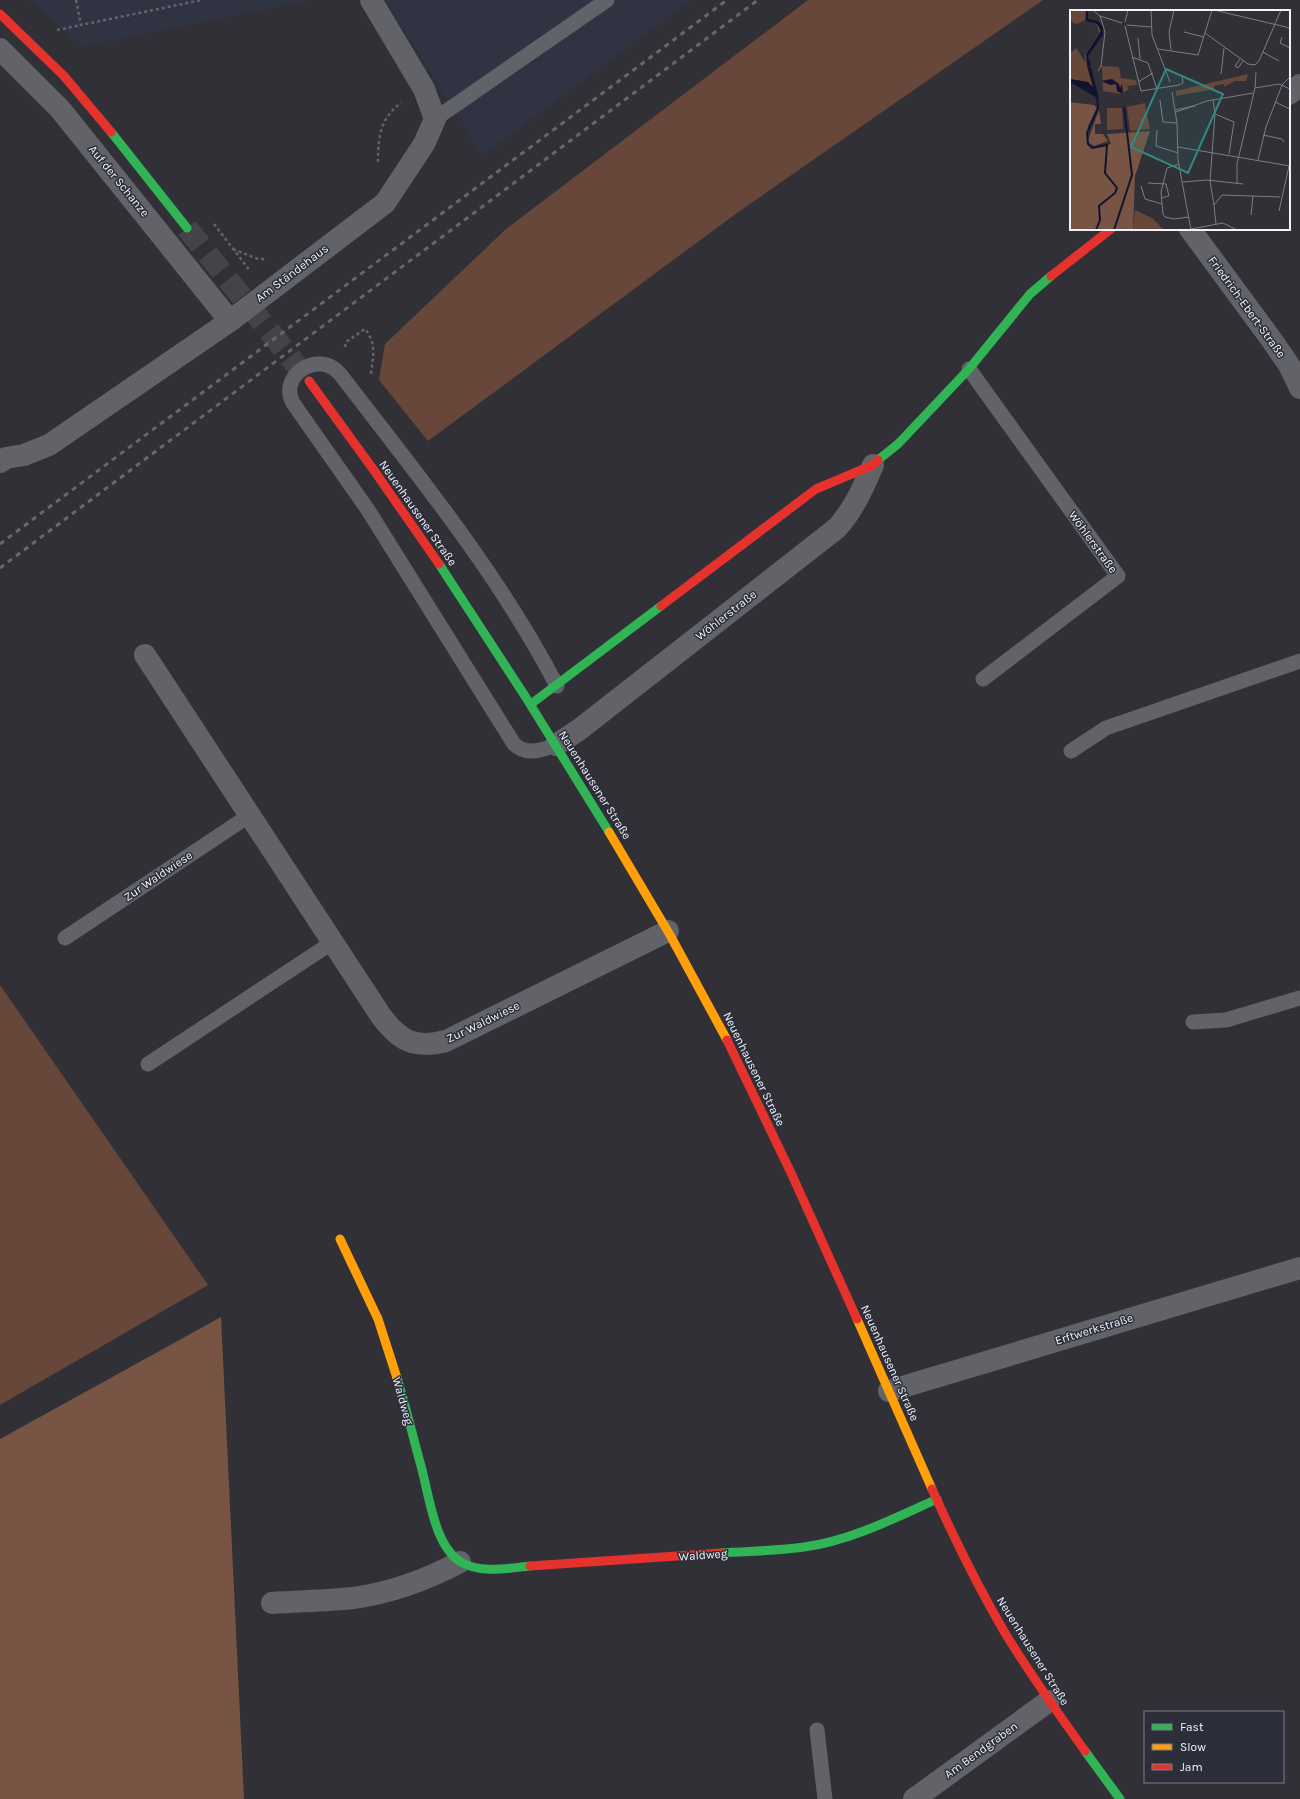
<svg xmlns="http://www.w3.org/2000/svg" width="1300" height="1799" viewBox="0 0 1300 1799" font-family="Karla,sans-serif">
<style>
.built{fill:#303342}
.green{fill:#674739}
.forest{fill:#775444}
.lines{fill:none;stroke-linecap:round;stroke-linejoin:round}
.secondary-tunnel{stroke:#43444a;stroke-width:22;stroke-dasharray:22 11;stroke-linecap:butt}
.path{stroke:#646468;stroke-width:2.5;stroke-dasharray:3 3;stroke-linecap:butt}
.lane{stroke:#626368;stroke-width:15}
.street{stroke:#626368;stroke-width:22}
.fast{stroke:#30b455;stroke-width:9}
.slow{stroke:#ff9f0a;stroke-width:9}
.jam{stroke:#e5322d;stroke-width:9}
.rail{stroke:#67676c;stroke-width:3;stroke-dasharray:5 5;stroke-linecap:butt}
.labels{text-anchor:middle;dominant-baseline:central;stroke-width:3;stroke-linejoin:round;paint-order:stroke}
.street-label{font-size:12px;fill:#f1f3fb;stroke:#2c2e3a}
.inset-river{fill:none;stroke:#121331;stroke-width:2}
.inset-road{fill:none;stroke:#7d7e85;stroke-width:1}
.view{fill:#318983;fill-opacity:0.15;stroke:#318983;stroke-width:2}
.inset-edge{fill:none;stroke:#f1f3fb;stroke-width:2}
</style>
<rect width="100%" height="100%" fill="#303036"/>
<g class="built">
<polygon points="31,0 310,0 82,47"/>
<polygon points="385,0 691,0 482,156"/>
</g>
<g class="green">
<polygon points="808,0 1043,0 737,213 428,441 379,380 385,344 506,229"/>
<polygon points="0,985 208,1285 0,1405"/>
</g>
<polygon class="forest" points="221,1317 244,1799 0,1799 0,1439"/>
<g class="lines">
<polyline class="secondary-tunnel" points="187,228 309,381"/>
<g class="path">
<polyline points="76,0 81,25 202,0"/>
<polyline points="57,30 81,25"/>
<path d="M378 162C378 138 380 118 401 103"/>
<polyline points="214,224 250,271"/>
<polyline points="233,249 258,259 266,259"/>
<path d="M345 347 346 342 365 329C377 344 373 356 371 374"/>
</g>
<g class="lane">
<polyline points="435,119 607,0"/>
<polyline points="969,369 1118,576 983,679"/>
<path d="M556 745C542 750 526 756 514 744L368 510 293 403C278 375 319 349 340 374 417 474 498 573 557 686"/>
<polyline points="1071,751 1106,728 1300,661"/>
<polyline points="65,938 250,815"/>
<polyline points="1193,1022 1226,1020 1300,998"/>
<polyline points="148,1064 333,942"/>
<polyline points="817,1730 825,1799"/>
</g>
<g class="street">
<polyline points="0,49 60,109 230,321"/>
<polyline points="1289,94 1300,85"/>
<polyline points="1190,229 1271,339 1289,365 1300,388"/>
<polyline points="0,462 6,458 24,455 49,445 230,321 385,203 424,144 435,119 424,89 371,0"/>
<path d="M145 655 381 1016C400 1041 414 1049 446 1041L668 931"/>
<path d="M556 745 580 729 837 528C854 509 863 488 873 465"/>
<polyline points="889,1391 1300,1268"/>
<path d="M272 1603C299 1601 326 1601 353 1598 391 1593 426 1580 460 1562"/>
<polyline points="914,1799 1049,1701"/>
</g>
<g class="fast">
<polyline points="111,132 187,228"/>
<polyline points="878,460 898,444 969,369 1030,294 1051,276"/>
<polyline points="439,564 525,696 609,832"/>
<polyline points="531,704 661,606"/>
<path d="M397 1378C406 1407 413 1437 421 1466 429 1494 434 1546 461 1562 480 1574 509 1568 530 1566"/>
<path d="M721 1553C748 1551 777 1551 804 1547 850 1541 895 1518 937 1499"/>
<polyline points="1085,1751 1120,1799"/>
</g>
<g class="slow">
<polyline points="609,832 670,935 727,1040"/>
<polyline points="340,1239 378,1319 397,1378"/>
<polyline points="857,1319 932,1489"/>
</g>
<g class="jam">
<polyline points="0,14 64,76 111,132"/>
<polyline points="1051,276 1111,229"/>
<polyline points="309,381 373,469 439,564"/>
<polyline points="661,606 816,489 873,465 878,460"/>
<polyline points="727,1040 792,1175 857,1319"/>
<path d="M932 1489C954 1538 978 1587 1005 1633 1030 1674 1057 1712 1085 1751"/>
<polyline points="530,1566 721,1553"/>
</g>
<g class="rail">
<polyline points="0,544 727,0"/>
<polyline points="0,568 758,0"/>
</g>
</g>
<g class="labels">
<g class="street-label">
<text transform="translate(119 181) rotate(51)">Auf der Schanze</text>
<text transform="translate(292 273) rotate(-37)">Am Ständehaus</text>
<text transform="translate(1247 307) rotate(54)">Friedrich-Ebert-Straße</text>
<text transform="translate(418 513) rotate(55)">Neuenhausener Straße</text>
<text transform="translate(1093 542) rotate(54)">Wöhlerstraße</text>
<text transform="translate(726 615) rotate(-38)">Wöhlerstraße</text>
<text transform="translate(595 785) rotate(58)">Neuenhausener Straße</text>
<text transform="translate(158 876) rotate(-34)">Zur Waldwiese</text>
<text transform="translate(483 1022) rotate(-26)">Zur Waldwiese</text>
<text transform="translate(754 1069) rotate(64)">Neuenhausener Straße</text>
<text transform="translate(1094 1329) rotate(-17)">Erftwerkstraße</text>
<text transform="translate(890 1363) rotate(66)">Neuenhausener Straße</text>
<text transform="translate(403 1401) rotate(74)">Waldweg</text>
<text transform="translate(703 1555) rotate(-4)">Waldweg</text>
<text transform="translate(1033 1651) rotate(58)">Neuenhausener Straße</text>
<text transform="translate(981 1750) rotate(-36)">Am Bendgraben</text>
</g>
</g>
<g transform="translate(1070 10)">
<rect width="220" height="220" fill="#303036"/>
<path d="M2 0H16L15 10 7 14 3 13 0 8ZM16 11 27 14 31 20 16 47 23 78 18 72 0 69V40L2 42 6 38 15 52V45L29 23 27 15ZM32 56 49 57 51 68 66 70 67 75 57 76 59 79 52 84 33 81ZM178 64 176 71H165L154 77V74L144 76 145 79 106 86V81L114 79ZM75 93 80 119 60 121 57 97ZM37 98H52L53 119 37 120ZM65 200 82 208 94 220H63Z" fill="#674739"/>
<path d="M0 92 24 95 27 98 18 116V130L29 100 31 114H25V124H33L38 131 24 136 18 132 21 138 41 134 37 124 80 121 65 166 63 220H0Z" fill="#775444"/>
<path d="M16 0H18V9L28 11 33 17V25L18 46 21 56H17L16 44 31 21 27 14 16 11ZM17 56 21 57 29 89 0 72V69L18 72 23 77ZM42 69 49 74 50 78 52 74 53 84 47 81 46 74 40 75 31 71Z" fill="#121331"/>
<path class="inset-river" d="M26 220 30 210 29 196 45 183 47 178 35 163 37 135 22 138 18 134 17 123 28 98 27 86M44 220 62 165 54 97"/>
<path class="inset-road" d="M23 0 30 6 52 13M81 0 82 25 100 72M144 0 220 18M55 12 58 0M57 15 81 17M55 16 71 81 109 75 113 73 112 66M114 22 134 27M135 23 178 54 185 55 189 51 211 0M212 27 210 33 220 38M68 28 70 49M88 39 128 45 142 0M101 40 99 22 104 0M193 42 209 51M62 47 78 53 87 79M170 49 165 56 168 58 173 51M28 61 31 56 35 22 30 6M151 64 154 38M68 72 83 63M185 78 209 74 220 79M102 82 107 113 108 150 121 220M90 90 93 112 107 113M143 90 145 103 140 171 144 195M205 92 220 99M105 100 125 96M106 102 137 91 183 83M145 104 164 112 159 144M87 120 86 136 108 143M193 125 212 129 214 132M108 137 220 156M188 150 196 117 212 75 220 67M109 154 97 158 91 182 93 204 95 207 104 209 119 207M113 172 137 170 173 174M78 173 96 174 99 186 91 188M167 174V154L185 78 186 62M71 176 75 189 92 194M209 201 219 156M181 205 183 186M146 214 144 195 152 185 210 187M121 219 153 213 167 220"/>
<path class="view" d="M96 59 153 84 118 163 61 137Z"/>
<rect width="220" height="220" class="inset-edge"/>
</g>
<rect x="1144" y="1711" width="140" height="72" fill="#2c2e3a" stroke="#7b7d87"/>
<rect x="1152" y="1724" width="20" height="6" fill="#30b455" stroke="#7b7d87"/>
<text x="1180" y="1731" font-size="12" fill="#f1f3fb">Fast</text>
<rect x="1152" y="1744" width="20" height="6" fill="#ff9f0a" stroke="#7b7d87"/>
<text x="1180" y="1751" font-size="12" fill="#f1f3fb">Slow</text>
<rect x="1152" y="1764" width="20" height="6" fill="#e5322d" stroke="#7b7d87"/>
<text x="1180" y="1771" font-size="12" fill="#f1f3fb">Jam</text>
</svg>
